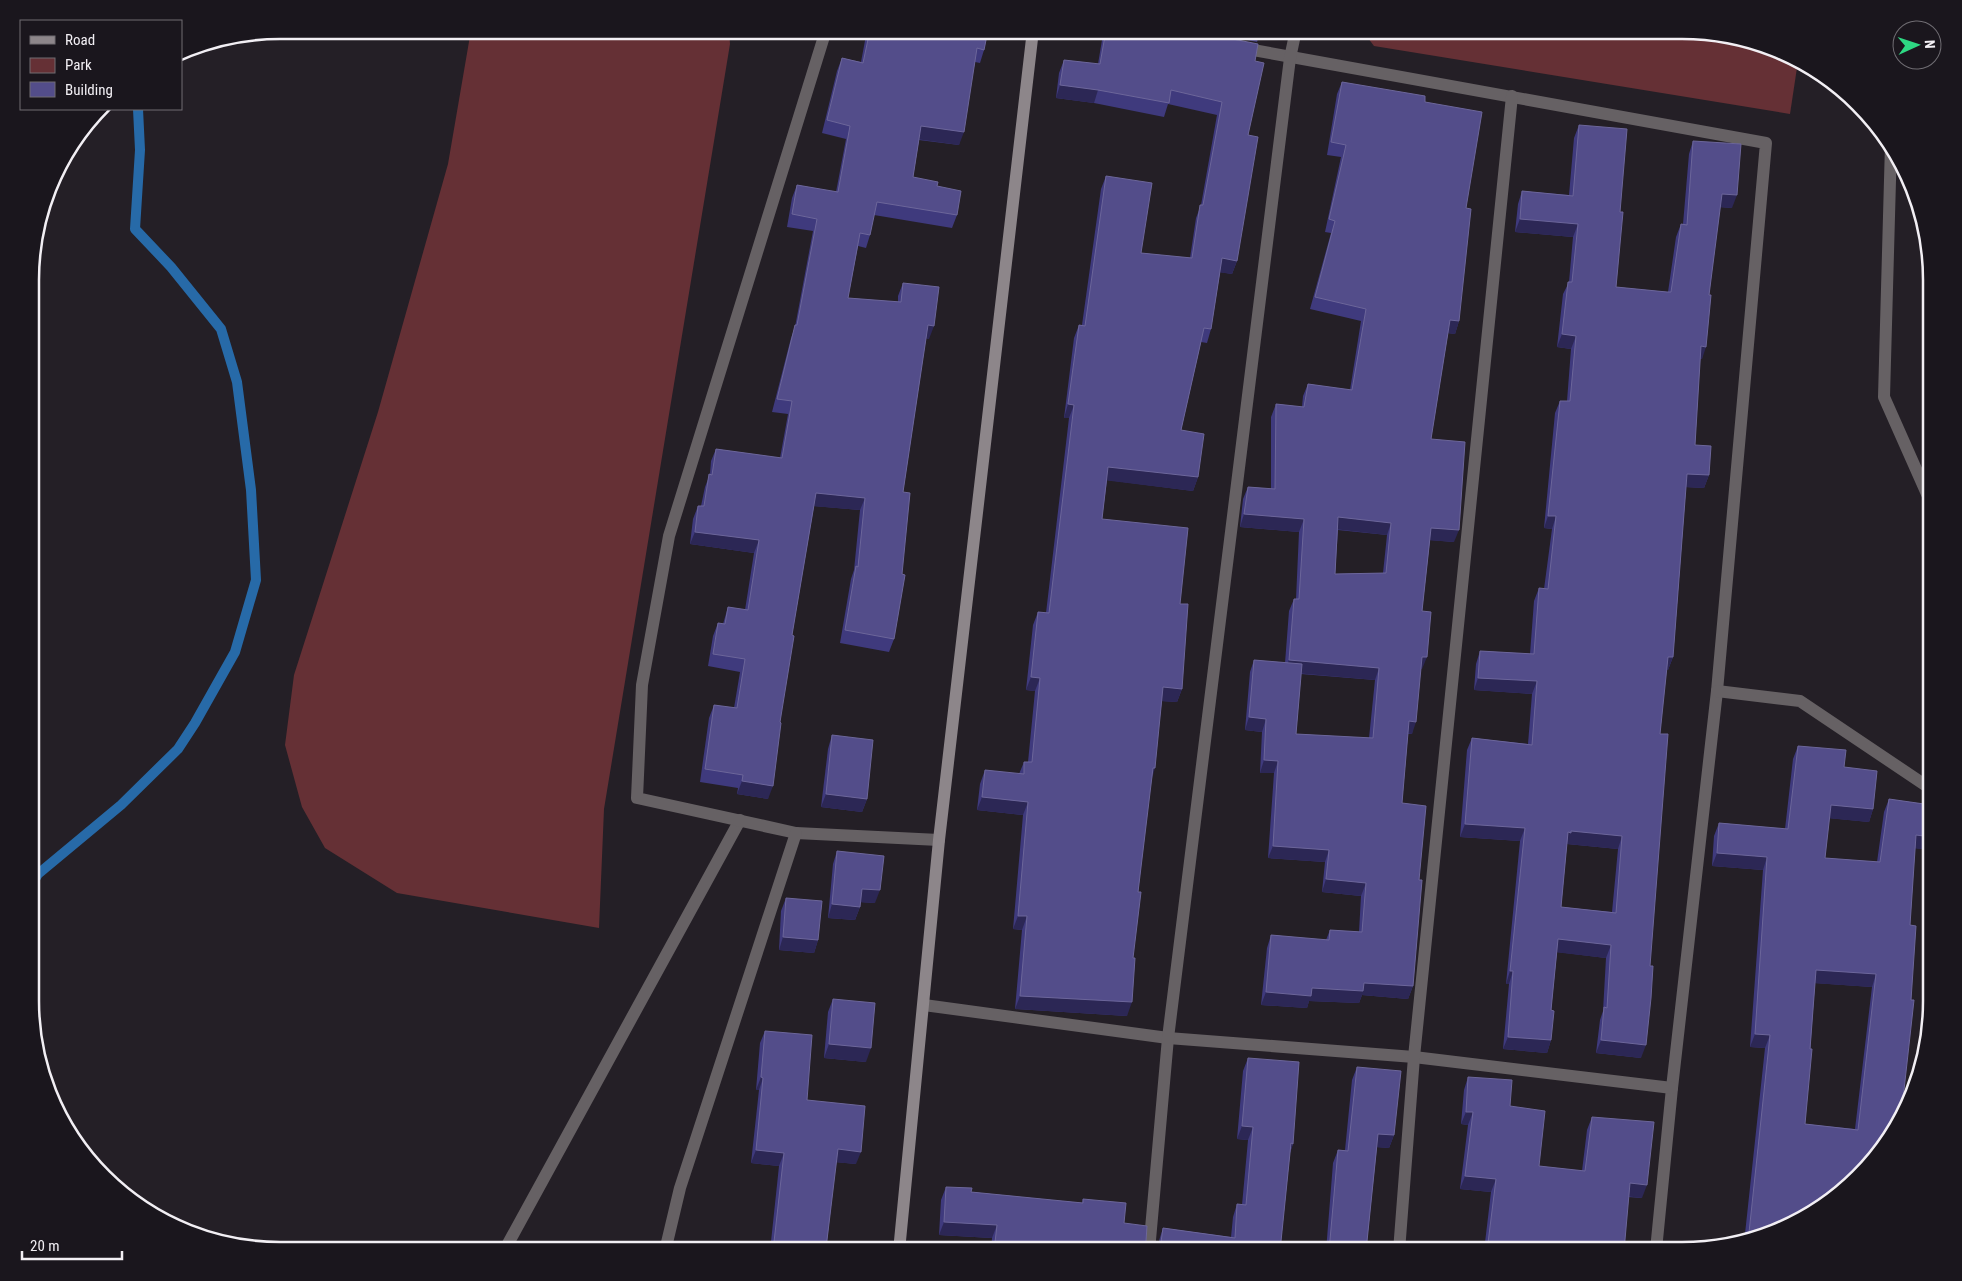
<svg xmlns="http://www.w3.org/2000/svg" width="1962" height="1281" viewBox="0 0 1962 1281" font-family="'Roboto Condensed',sans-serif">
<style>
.green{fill:#653035}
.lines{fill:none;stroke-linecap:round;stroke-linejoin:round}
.stream{stroke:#276aa8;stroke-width:10}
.lane{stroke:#666164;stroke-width:12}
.street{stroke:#666164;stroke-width:12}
.secondary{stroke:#8d868a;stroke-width:12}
.wall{fill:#3f3a7d;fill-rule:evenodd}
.shaded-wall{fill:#2c2755}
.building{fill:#534d8a;stroke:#6c669a;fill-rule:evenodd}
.rim{fill:none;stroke:#f2eff4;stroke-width:2.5}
</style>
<rect width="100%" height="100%" fill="#241f26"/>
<g class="green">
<polygon points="471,30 729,30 730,44 604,809 599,928 397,893 325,848 302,807 285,745 294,675 378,412 448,164"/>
<polygon points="1362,30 1683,30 1762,43 1798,61 1790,114 1374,46"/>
</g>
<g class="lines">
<polyline class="stream" points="32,884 38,874 121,805 178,749 195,723 235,652 256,580 251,490 237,382 221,329 171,267 135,229 140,150 138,109"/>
<polyline class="lane" points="504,1251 740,820"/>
<g class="street">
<polyline points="826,30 669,536 642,685 637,798 796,833 939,840"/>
<polyline points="1242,48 1766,143 1717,691 1672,1088 1656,1250"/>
<polyline points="1891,144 1884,397 1931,503"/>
<polyline points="1717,691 1800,701 1931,789"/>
<polyline points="924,1005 1168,1038 1414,1057 1672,1088"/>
<polyline points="665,1251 680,1188 796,833"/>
<polyline points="1149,1251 1168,1038 1290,58 1296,30"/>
<polyline points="1399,1251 1414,1057 1512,96"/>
</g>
<polyline class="secondary" points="899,1251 939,840 1033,30"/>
</g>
<g class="wall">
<polygon points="867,30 988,30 984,50 980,63 975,62 959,145 919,140 913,177 937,186 957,215 952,228 874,215 870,235 866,248 858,246 848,298 898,302 898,296 903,283 929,339 926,338 903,492 894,639 889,652 840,643 851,579 854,570 860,510 814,506 792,635 768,799 737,794 738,788 700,782 709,718 714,705 734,708 740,672 708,666 713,636 718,623 723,624 728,607 745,610 754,553 690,544 693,519 698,506 701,506 705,487 710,474 711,461 716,449 780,458 788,414 772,412 791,338 795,327 813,231 787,227 792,198 797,185 836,192 846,139 822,133 837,71 842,58 861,62"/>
<polygon points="1106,30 1187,30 1255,61 1237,261 1232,274 1220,272 1211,329 1207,343 1201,342 1181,430 1198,477 1193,491 1107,480 1102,519 1180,604 1182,689 1177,702 1162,701 1151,779 1138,892 1127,1016 1015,1009 1022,930 1013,929 1023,815 977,810 980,784 985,770 1019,774 1024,762 1028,762 1035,691 1026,690 1033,625 1038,612 1046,613 1069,418 1064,418 1074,338 1079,325 1082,325 1101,189 1106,176 1141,253 1190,258 1196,218 1201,205 1217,115 1168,104 1164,117 1094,103 1056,98 1059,73 1064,60 1098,64 1102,40"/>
<polygon points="1198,30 1261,30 1257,42"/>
<path d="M1342 82 1425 102 1466 208 1459 321 1455 334 1448 333 1431 439 1454 542 1430 540 1422 611V669H1421L1412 734H1408L1402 803 1419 880 1413 986 1408 999 1362 995 1359 1003 1309 1001 1307 1008 1261 1005 1267 948 1271 935 1326 940 1330 930 1359 932 1361 896 1322 892 1325 862 1268 858 1274 773H1260L1262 732 1245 730 1250 672 1254 660 1285 663 1289 611 1294 599H1296L1299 532 1240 527 1243 499 1248 487 1271 489V417L1276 404 1302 407 1303 396 1308 384 1350 390 1361 321 1310 309 1331 233 1325 232 1341 157 1327 155 1337 94ZM1338 530 1387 535 1383 573 1335 574ZM1301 674 1375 680 1369 738 1296 734Z"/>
<path d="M1579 125 1620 212 1616 287 1668 292 1676 237 1681 224H1683L1689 154 1693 141 1732 208 1720 207 1709 295 1702 359H1700L1695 445 1709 475 1704 488 1686 487 1673 657 1668 670H1666L1660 734 1641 1058 1596 1053 1600 1020 1603 1011 1606 958 1557 952 1551 1010V1040L1547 1053 1503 1049 1509 984H1506L1520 841 1460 837 1467 750 1472 738 1528 744 1532 694 1474 690 1476 664 1480 651 1530 654 1534 601 1539 588 1544 589 1552 529 1544 528 1555 413 1560 401H1567L1571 349 1557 347 1563 294 1569 282 1573 237 1515 232 1518 204 1522 191 1569 195 1574 138ZM1567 844 1618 849 1612 912 1561 907Z"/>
<polygon points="832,735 867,799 862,812 821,807 828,749"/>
<path d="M1798 746 1844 767 1873 809 1869 822 1829 818 1825 858 1877 862 1884 812 1889 799 1931 805V850L1915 848 1910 925 1901 1117 1895 1129H1894L1747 1242 1744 1243 1765 1048 1750 1047 1763 870 1712 866 1714 836 1719 823 1785 829 1793 759ZM1815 983 1872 987 1855 1129 1805 1124Z"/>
<polygon points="837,851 875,903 860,902 860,907 855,920 828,918 833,864"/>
<polygon points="786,898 818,940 814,953 779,950 781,911"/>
<polygon points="833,999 866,1062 824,1058 828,1012"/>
<polygon points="765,1031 807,1100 856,1164 836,1162 826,1251 770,1251 779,1166 751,1163 759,1090 756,1090 760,1043"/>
<polygon points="1248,1058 1293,1144 1290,1153 1280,1251 991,1251 992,1238 939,1235 941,1200 946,1187 971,1192 1082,1203 1083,1199 1124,1223 1152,1246 1158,1244 1163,1228 1231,1237 1233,1217 1237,1204 1242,1205 1248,1140 1237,1139 1243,1071"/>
<polygon points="1357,1067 1394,1135 1389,1148 1377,1147 1366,1251 1326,1251 1333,1163 1338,1150 1345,1150 1352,1080"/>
<polygon points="1468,1077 1510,1106 1539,1166 1582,1171 1587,1130 1592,1117 1642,1198 1628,1197 1624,1251 1484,1251 1491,1192 1460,1189 1468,1125 1461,1124 1464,1090"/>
</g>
<g class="shaded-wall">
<polygon points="1060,85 1098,90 1094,103 1056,98"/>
<polygon points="921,126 964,132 959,145 916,139"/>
<polygon points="1722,194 1737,195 1732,208 1717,207"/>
<polygon points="1520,219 1578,224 1573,237 1515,232"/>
<polygon points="1222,258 1237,261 1232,274 1217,272"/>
<polygon points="1450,320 1459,321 1455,334 1446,333"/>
<polygon points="928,325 934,326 929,339 924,338"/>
<polygon points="1562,334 1576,336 1571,349 1557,347"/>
<polygon points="1701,346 1706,347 1702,359 1696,359"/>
<polygon points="1068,404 1074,405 1069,418 1064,418"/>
<polygon points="1108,467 1198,477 1193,491 1103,480"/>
<polygon points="1687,474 1709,475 1704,488 1682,487"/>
<polygon points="816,493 865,498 860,510 812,506"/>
<polygon points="1244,514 1304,519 1299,532 1240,527"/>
<polygon points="1548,516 1556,516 1552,529 1544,528"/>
<polygon points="1338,517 1391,523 1387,535 1334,529"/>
<polygon points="1431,528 1459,530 1454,542 1427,540"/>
<polygon points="695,532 759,540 754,553 690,544"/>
<polygon points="1422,657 1427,657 1422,669 1418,669"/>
<polygon points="1668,657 1673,657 1668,670 1663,670"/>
<polygon points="1289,660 1379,668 1375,680 1284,672"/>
<polygon points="1031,677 1040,678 1035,691 1026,690"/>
<polygon points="1478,678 1537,681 1532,694 1474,690"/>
<polygon points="1163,687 1182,689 1177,702 1159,701"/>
<polygon points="1249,717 1266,719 1262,732 1245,730"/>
<polygon points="1409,721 1416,722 1412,734 1404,733"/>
<polygon points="1264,760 1278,761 1274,773 1260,773"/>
<polygon points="1153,768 1155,768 1151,782"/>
<polygon points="742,781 773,786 768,799 737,794"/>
<polygon points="826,794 867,799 862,812 821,807"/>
<polygon points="982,797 1028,802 1023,815 977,810"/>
<polygon points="1831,805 1873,809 1869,822 1826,818"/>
<polygon points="1465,824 1525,828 1520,841 1460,837"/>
<polygon points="1571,831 1622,836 1618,849 1567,844 1568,832"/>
<polygon points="1916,835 1931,837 1931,850 1912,848"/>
<polygon points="1273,846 1329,850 1325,862 1268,858"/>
<polygon points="1717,853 1767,857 1763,870 1712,866"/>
<polygon points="1326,879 1366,883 1361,896 1322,892"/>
<polygon points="862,889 880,890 875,903 857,902"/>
<polygon points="832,904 860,907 855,920 828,918"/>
<polygon points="1018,916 1027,916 1022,930 1013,929"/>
<polygon points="783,937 818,940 814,953 779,950"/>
<polygon points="1558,939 1611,945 1606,958 1554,952"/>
<polygon points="1816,970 1876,974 1872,987 1812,983"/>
<polygon points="1510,971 1513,971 1509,984 1506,984"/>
<polygon points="1364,983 1413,986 1408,999 1362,995 1359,1003 1309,1001 1307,1008 1261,1005 1266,992"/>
<polygon points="1020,996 1132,1002 1127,1016 1015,1009"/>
<polygon points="1755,1034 1770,1035 1765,1048 1750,1047"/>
<polygon points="1508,1037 1551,1040 1547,1053 1503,1049"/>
<polygon points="1601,1040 1646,1045 1641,1058 1596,1053"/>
<polygon points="829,1044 871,1048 866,1062 824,1058"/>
<polygon points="761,1077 763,1078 759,1090 756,1090"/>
<polygon points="1466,1112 1473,1112 1468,1125 1461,1124"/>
<polygon points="1895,1116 1901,1117 1895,1129 1890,1129"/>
<polygon points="1242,1126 1253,1127 1248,1140 1237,1139"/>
<polygon points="1378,1134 1394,1135 1389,1148 1373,1147"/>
<polygon points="1291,1143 1293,1144 1288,1156"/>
<polygon points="838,1149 861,1152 856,1164 833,1162"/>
<polygon points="756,1150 784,1153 779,1166 751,1163"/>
<polygon points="1465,1176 1496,1179 1491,1192 1460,1189"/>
<polygon points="1630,1183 1647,1185 1642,1198 1625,1196"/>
<polygon points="944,1222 997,1225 992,1238 939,1235"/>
</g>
<g class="building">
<polygon points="870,30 988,30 984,50 977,48 964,132 921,126 913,177 938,182 937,186 961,191 957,215 877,202 870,235 860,233 848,298 901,302 903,283 939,287 934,326 928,325 903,492 910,493 902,574 905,575 894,639 845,630 856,566 858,567 865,498 816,493 792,635 794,636 780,722 781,723 773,786 742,781 743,775 705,769 714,705 737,708 745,659 713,654 718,623 725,624 728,607 748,610 759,540 695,532 698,506 704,506 709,474 712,475 716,449 782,458 792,401 777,399 795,325 797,325 817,219 792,214 797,185 838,192 850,126 827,120 842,58 863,63"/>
<polygon points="1106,30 1187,30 1258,44 1255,61 1264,63 1248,135 1258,137 1237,261 1222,258 1211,329 1204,328 1181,430 1204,434 1198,477 1108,467 1102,519 1188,528 1180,604 1188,604 1182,689 1163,687 1155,768 1153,768 1138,892 1141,892 1133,958 1135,958 1132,1002 1020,996 1027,916 1018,916 1028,802 982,797 985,770 1024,774 1024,762 1032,762 1040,678 1031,677 1038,612 1049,613 1074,405 1068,404 1079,325 1085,326 1106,176 1152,183 1141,253 1192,258 1200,205 1203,205 1222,102 1171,90 1169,103 1098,90 1060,85 1064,60 1100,64"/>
<path d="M1342 82 1425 96V102L1482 112 1466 208 1471 209 1459 321 1450 320 1431 439 1465 442 1459 530 1431 528 1422 611 1431 612 1427 657H1422L1416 722 1409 721 1402 803 1426 806 1419 880H1422L1413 986 1364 983 1363 991 1312 988 1311 996 1266 992 1271 935 1329 940 1330 930 1362 932 1366 883 1326 879 1329 850 1273 846 1278 761 1264 760 1266 719 1249 717 1254 660 1302 664 1296 734 1373 738 1379 668 1289 660 1294 599H1299L1304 519 1244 514 1248 487 1275 489 1276 404 1304 407 1308 384 1352 390 1366 309 1315 297 1335 221 1329 219 1346 145 1331 142ZM1338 517 1391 523 1386 573 1335 574Z"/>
<path d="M1579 125 1627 129 1620 212H1623L1616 287 1667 292H1671L1681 224 1687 225 1693 141 1741 144 1737 195 1722 194 1709 295H1711L1706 347 1701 346 1695 445 1711 446 1709 475 1687 474 1673 657H1668L1660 734H1668L1650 966H1653L1651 998 1646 1045 1601 1040 1604 1007 1607 1008 1611 945 1558 939 1551 1010 1554 1011 1551 1040 1508 1037 1513 971H1510L1525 828 1465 824 1472 738 1532 745 1537 681 1478 678 1480 651 1534 654 1539 588 1548 589 1556 516H1548L1560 401H1570L1576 336 1562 334 1568 282H1572L1578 224 1520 219 1522 191 1573 196ZM1571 831 1622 836 1616 913 1561 907 1568 832 1571 833Z"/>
<polygon points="832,735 873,740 867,799 826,794"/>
<path d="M1798 746 1846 750 1844 767 1877 771 1873 809 1831 805 1825 858 1880 862 1889 799 1931 805V837L1916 835 1910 925 1916 926 1911 1000H1914L1901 1117 1895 1116 1893 1133 1890 1140 1847 1189 1807 1218 1748 1242 1770 1035 1755 1034 1767 857 1717 853 1719 823 1788 829ZM1816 970 1876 974 1858 1130 1805 1124 1812 1049H1810Z"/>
<polygon points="837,851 884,856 880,890 862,889 860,907 832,904"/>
<polygon points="786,898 822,901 818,940 783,937"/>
<polygon points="833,999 875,1003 871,1048 829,1044"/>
<polygon points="765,1031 812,1035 807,1100 865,1106 861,1152 838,1149 826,1248 824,1248 824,1251 773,1251 784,1153 756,1150 763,1078 761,1077"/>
<polygon points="1248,1058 1299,1062 1293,1144 1291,1143 1280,1251 994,1251 997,1225 944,1222 946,1187 972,1188 971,1192 1083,1203 1083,1199 1126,1203 1124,1223 1147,1226 1146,1241 1152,1246 1161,1242 1163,1228 1235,1238 1237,1204 1246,1205 1253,1127 1242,1126"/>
<polygon points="1357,1067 1401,1071 1394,1135 1378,1134 1366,1251 1329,1251 1338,1150 1348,1151"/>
<polygon points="1468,1077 1512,1080 1510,1106 1545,1111 1539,1166 1585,1171 1592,1117 1654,1122 1647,1185 1630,1183 1624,1251 1487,1251 1496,1179 1465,1176 1473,1112 1466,1112"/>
</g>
<path d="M0 0H1962V1281H0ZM280 39H1682A241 241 0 0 1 1923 280V1001A241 241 0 0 1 1682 1242H280A241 241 0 0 1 39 1001V280A241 241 0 0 1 280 39Z" fill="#1a161d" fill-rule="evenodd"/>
<path class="rim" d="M280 39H1682A241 241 0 0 1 1923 280V1001A241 241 0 0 1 1682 1242H280A241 241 0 0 1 39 1001V280A241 241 0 0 1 280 39Z"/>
<rect x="20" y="20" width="162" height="90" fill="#1a161d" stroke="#706d73"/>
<rect x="30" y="36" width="25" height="8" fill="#8d868a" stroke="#706d73"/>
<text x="65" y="45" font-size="15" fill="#f2eff4">Road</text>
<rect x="30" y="58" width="25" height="15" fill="#653035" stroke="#706d73"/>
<text x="65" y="70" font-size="15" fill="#f2eff4">Park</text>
<rect x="30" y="82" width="25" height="15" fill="#534d8a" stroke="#706d73"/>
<text x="65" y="95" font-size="15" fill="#f2eff4">Building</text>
<g transform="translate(1917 45) rotate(87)"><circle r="24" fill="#1a161d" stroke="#706d73"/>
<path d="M0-4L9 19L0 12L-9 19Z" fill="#2ed883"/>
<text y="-8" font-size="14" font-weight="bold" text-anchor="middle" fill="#f2eff4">N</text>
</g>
<path d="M22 1251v8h100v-8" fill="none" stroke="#f2eff4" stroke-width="2.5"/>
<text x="30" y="1251" font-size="15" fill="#f2eff4" stroke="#1a161d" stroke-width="4" paint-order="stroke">20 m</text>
</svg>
